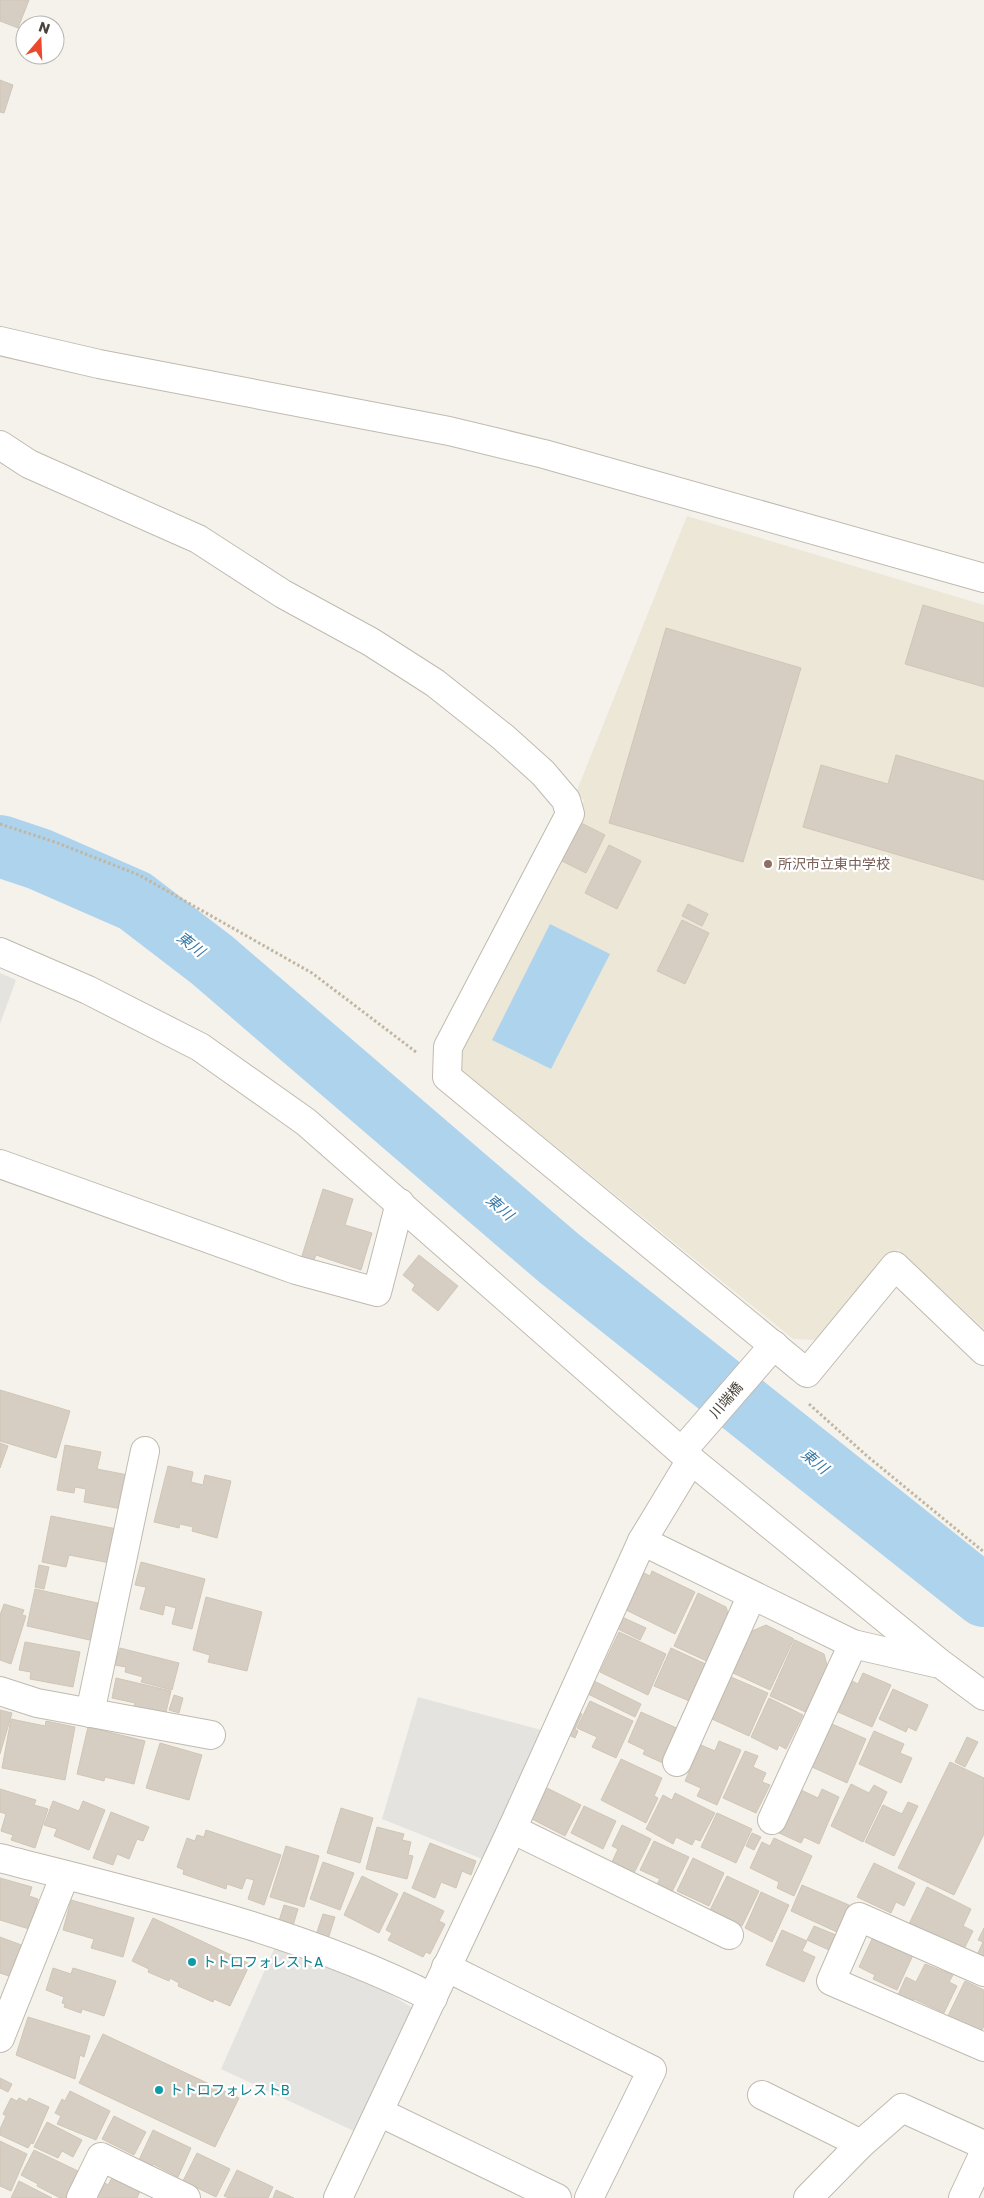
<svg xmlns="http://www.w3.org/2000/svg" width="984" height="2198" viewBox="0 0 984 2198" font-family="Poppins,'Noto Sans JP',sans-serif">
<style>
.education{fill:#ede7d7}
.parking{fill:#e4e3e0}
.water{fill:#aed3ed}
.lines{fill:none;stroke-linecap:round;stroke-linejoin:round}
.river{stroke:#aed3ed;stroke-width:62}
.building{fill:#d6cec2;stroke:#d0c6b6}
.minor-casing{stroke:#c0baaf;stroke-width:30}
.path{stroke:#c1b6a1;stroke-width:3;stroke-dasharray:2.5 2.5;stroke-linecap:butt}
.minor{stroke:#fff;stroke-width:28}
.education-dot{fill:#8d6e63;stroke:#fff;stroke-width:2}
.culture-dot{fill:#0f9aa8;stroke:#fff;stroke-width:2}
.labels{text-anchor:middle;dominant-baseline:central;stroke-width:4.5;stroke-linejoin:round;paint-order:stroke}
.education-label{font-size:14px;fill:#785e54;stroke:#fff;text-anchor:start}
.street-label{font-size:14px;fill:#49433a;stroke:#fff}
.culture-label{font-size:14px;fill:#0d838f;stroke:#fff;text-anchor:start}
.water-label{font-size:15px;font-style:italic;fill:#3779a7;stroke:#fff}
</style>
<rect width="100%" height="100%" fill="#f5f2ec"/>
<polygon class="education" points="687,516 984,605 984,1329 898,1249 815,1340 793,1339 459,1068 456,1049 584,800 575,795"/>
<g class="parking">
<polygon points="0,973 16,980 0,1024"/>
<polygon points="418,1697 545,1731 485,1860 382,1819"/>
<polygon points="275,1947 393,1991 391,1995 418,2011 358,2133 221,2069"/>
</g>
<polygon class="water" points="550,924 610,954 551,1069 492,1040"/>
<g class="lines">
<polyline class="river" points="0,846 39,859 135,901 212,960 560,1259 984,1596"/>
</g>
<g class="building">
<polygon points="0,0 29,0 18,28 0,21"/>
<polygon points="0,80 13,85 4,113 0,112"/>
<polygon points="923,605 984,623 984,687 905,664"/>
<polygon points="666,628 801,668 743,862 609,823"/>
<polygon points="896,755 984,781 984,880 803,827 821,765 888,784"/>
<polygon points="575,820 605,835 586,873 556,858"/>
<polygon points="609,845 641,861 617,909 585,893"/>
<polygon points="688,904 708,914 702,926 682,916"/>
<polygon points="682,920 709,933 685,984 657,971"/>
<polygon points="323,1189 353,1199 345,1225 372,1233 361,1270 316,1255 313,1262 301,1259"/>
<polygon points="419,1255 458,1286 438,1311 412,1290 415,1285 403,1275"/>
<polygon points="0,1390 70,1411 56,1458 0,1441"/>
<polygon points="0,1443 8,1446 0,1468"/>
<polygon points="65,1445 101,1452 97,1469 133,1476 127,1510 84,1502 86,1489 75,1487 74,1493 57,1490"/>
<polygon points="168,1466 193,1472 191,1482 203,1485 205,1475 231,1481 217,1538 192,1531 193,1527 180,1524 179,1528 154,1522"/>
<polygon points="51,1516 117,1529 110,1563 69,1555 66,1567 42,1562"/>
<polygon points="141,1562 205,1579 192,1629 172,1624 176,1608 165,1605 163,1615 140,1609 146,1587 135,1585"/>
<polygon points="39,1565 49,1567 44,1589 35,1587"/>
<polygon points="652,1571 695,1592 675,1634 624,1609 642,1572 650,1576"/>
<polygon points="35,1589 102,1604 94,1641 27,1626"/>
<polygon points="698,1593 726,1607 730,1620 711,1663 674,1646"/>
<polygon points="206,1597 262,1612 247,1671 208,1662 210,1655 193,1650"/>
<polygon points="4,1604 24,1610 22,1615 26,1616 11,1664 0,1660 0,1615"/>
<polygon points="622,1617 646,1628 640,1640 616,1628"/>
<polygon points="766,1625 794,1639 770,1690 733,1673 752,1631"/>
<polygon points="619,1632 666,1654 648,1695 600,1672"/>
<polygon points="795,1640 824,1654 828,1669 808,1713 770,1696"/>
<polygon points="25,1642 80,1652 73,1687 30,1679 31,1672 19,1670"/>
<polygon points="120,1648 179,1663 172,1690 141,1682 143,1677 125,1672 126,1667 115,1665"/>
<polygon points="671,1648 710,1666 694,1703 654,1686"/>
<polygon points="863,1673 891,1685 872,1727 838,1712 852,1681 858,1684"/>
<polygon points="731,1677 768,1693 749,1736 712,1719"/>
<polygon points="116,1678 171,1691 165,1716 133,1709 135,1703 112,1698"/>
<polygon points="594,1681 641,1704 635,1717 588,1694"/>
<polygon points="893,1689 928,1705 916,1731 908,1727 906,1732 879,1719"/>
<polygon points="174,1695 183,1698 179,1713 169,1710"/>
<polygon points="769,1698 803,1715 786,1749 779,1745 777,1750 751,1737"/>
<polygon points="590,1701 633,1721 616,1758 592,1747 597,1737 577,1728"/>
<polygon points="0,1710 12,1713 0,1754"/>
<polygon points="578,1712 582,1714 575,1729 578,1731 575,1738 567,1734"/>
<polygon points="641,1712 681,1730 665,1764 643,1754 645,1750 628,1742"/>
<polygon points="11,1719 45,1726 46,1721 75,1727 65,1780 2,1768"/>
<polygon points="832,1724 866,1739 847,1783 812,1767"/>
<polygon points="88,1727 145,1741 134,1784 105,1777 104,1781 77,1774"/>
<polygon points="874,1731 904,1744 900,1753 912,1758 901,1783 859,1764"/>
<polygon points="967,1737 978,1742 965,1767 955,1762"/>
<polygon points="719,1741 741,1750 717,1805 697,1796 701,1788 685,1781 701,1745 715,1751"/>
<polygon points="160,1743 202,1755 189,1800 146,1788"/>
<polygon points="745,1751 758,1756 753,1767 766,1773 762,1782 770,1785 756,1813 723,1798"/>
<polygon points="621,1759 662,1778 654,1796 658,1798 646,1823 601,1800"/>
<polygon points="950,1762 984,1778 984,1834 954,1895 898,1868"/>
<polygon points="851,1784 869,1793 874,1785 887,1792 863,1842 831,1826"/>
<polygon points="543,1786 581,1805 565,1836 528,1817"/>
<polygon points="0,1789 36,1800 34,1805 48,1809 35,1848 11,1840 13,1835 1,1831 6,1814 0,1812"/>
<polygon points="799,1789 818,1798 822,1789 839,1797 819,1844 804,1837 801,1843 779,1833"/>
<polygon points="675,1793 715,1813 700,1841 695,1839 692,1845 676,1837 673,1844 646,1829 663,1795 672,1800"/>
<polygon points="53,1801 79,1811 83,1801 105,1810 89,1850 54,1836 57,1829 44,1825"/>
<polygon points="908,1802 918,1806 894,1856 865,1842 883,1805 902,1814"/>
<polygon points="584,1806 616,1821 603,1849 571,1833"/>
<polygon points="341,1808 373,1818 360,1863 327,1853"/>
<polygon points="111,1812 149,1827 143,1841 137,1839 129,1859 117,1854 113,1865 93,1858"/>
<polygon points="717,1813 752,1829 736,1863 701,1847"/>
<polygon points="622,1825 651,1839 633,1875 611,1864 618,1849 612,1846"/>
<polygon points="377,1827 404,1834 402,1840 411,1842 408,1855 413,1856 407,1879 366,1869"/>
<polygon points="206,1830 281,1855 264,1905 248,1899 254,1880 246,1878 242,1889 227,1884 226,1889 183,1874 184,1870 177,1867 187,1838 195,1841 197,1835 204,1837"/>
<polygon points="752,1833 761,1837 754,1850 746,1846"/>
<polygon points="774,1838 812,1856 794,1896 777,1888 779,1882 750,1868 762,1842 770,1846"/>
<polygon points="654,1841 689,1857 671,1894 656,1886 660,1879 640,1870"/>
<polygon points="430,1843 476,1861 471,1875 462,1871 456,1888 441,1882 435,1898 412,1888"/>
<polygon points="286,1846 319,1856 304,1907 270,1897"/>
<polygon points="693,1858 724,1873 709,1906 677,1891"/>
<polygon points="323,1862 354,1873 340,1910 310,1899"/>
<polygon points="874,1863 915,1883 904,1906 896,1902 891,1913 857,1897"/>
<polygon points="362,1876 398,1894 379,1933 344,1915"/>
<polygon points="727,1876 759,1891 742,1926 710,1910"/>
<polygon points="0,1878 32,1887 29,1896 38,1899 29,1929 0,1920"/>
<polygon points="802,1885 849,1905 837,1932 791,1911"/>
<polygon points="927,1887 971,1909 963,1926 973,1931 963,1951 909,1924"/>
<polygon points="404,1892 444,1911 439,1921 445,1924 430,1954 426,1952 423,1957 388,1940 392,1933 386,1930"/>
<polygon points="761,1892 789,1905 772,1942 745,1928"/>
<polygon points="71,1900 134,1918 123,1957 91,1948 94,1939 63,1930"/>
<polygon points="284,1905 298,1909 292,1929 278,1924"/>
<polygon points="323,1914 335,1917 328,1939 316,1935"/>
<polygon points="153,1918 250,1964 230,2006 214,1999 213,2002 178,1986 179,1983 170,1978 169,1981 148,1972 149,1969 132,1961"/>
<polygon points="814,1926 836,1935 829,1950 807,1940"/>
<polygon points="984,1928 984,1956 978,1953 983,1942 978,1940"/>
<polygon points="782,1930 807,1941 802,1951 815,1957 804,1982 766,1965"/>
<polygon points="0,1937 24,1946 12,1977 0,1973"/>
<polygon points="873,1937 913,1955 897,1990 873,1979 875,1975 859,1967"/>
<polygon points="925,1964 953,1975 949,1982 957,1986 944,2013 914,1999 911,2005 897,1997 906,1977 916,1982"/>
<polygon points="53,1968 71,1974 73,1968 116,1981 104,2016 82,2009 81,2013 64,2007 65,2004 62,2003 64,1997 46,1990"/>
<polygon points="965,1981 984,1990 984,2026 979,2036 946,2020"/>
<polygon points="28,2017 90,2036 84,2057 80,2055 75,2079 16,2055"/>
<polygon points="103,2034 239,2098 215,2147 79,2083"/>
<polygon points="0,2078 12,2084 8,2092 0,2088"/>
<polygon points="70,2091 110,2111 96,2140 57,2124 61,2116 55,2113 62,2099 65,2101"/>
<polygon points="11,2098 17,2101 19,2098 27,2102 29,2098 49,2107 33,2144 31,2143 28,2148 0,2135 0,2129 6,2116 3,2114"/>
<polygon points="114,2116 146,2132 134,2155 102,2139"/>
<polygon points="47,2122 82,2140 73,2157 62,2151 58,2158 34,2147"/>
<polygon points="153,2130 191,2148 178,2177 153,2164 151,2168 138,2162"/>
<polygon points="0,2141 27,2154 11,2191 0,2186"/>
<polygon points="34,2150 78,2171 65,2198 60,2198 37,2186 38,2184 21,2175"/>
<polygon points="197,2153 230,2169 216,2197 183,2181"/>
<polygon points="237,2170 273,2187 268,2198 229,2198 224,2196"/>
<polygon points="113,2176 141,2189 137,2198 100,2198 95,2195 102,2181 108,2185"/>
<polygon points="19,2181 52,2198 11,2198"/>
<polygon points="276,2190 294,2198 273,2198"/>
</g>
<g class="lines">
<g class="minor-casing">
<g id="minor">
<polyline points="0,341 99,364 449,431 544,454 984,578"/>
<polyline points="0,445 29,464 198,539 283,594 371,642 435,683 503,737 543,773 566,800 570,814 448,1047 447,1077 807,1373 895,1266 984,1351"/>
<polyline points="0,952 88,990 200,1047 306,1122 691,1460 941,1664 984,1696"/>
<polyline points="0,1164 296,1270 377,1292 400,1203"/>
<polyline points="682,1451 774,1345"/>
<polyline points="642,1541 853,1644 935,1663"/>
<polyline points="0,1691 37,1703 211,1735"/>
<polyline points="90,1713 145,1451"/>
<polyline points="677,1762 752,1595"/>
<polyline points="772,1820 853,1644"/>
<polyline points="512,1829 729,1935"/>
<path d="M0 1858C146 1896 297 1929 433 1998"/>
<polyline points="446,1967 652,2070 589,2198"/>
<polyline points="984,1972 859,1917 831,1981 984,2047"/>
<polyline points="0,2038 65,1875"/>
<polyline points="762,2095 861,2144 902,2108 984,2145"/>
<polyline points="379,2112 557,2198"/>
<polyline points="81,2198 101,2157 186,2198"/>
<polyline points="338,2198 512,1829 642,1541 691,1460"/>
<polyline points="808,2198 861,2144"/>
<polyline points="963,2198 984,2153"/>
</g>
</g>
<g class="path">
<polyline points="0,824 55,842 139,875 312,973 416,1052"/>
<polyline points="809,1404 867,1456 984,1552"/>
</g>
<use href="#minor" class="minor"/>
</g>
<circle class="education-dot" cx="768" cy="864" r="5"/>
<g class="culture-dot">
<circle cx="192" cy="1962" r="5"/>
<circle cx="159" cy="2090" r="5"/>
</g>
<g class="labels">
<g class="education-label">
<text x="778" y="864">所沢市立東中学校</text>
</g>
<g class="street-label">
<text transform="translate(726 1400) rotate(-49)">川端橋</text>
</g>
<g class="culture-label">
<text x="202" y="1962">トトロフォレストA</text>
<text x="169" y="2090">トトロフォレストB</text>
</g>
<g class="water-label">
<text transform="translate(191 944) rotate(37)">東川</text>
<text transform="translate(500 1207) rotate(41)">東川</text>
<text transform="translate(815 1461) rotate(39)">東川</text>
</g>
</g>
<g transform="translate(40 40) rotate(19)"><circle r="24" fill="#ffffff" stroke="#b6b4b0"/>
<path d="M0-4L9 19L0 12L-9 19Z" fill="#ec482d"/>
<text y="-8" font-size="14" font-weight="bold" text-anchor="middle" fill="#49433a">N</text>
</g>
</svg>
